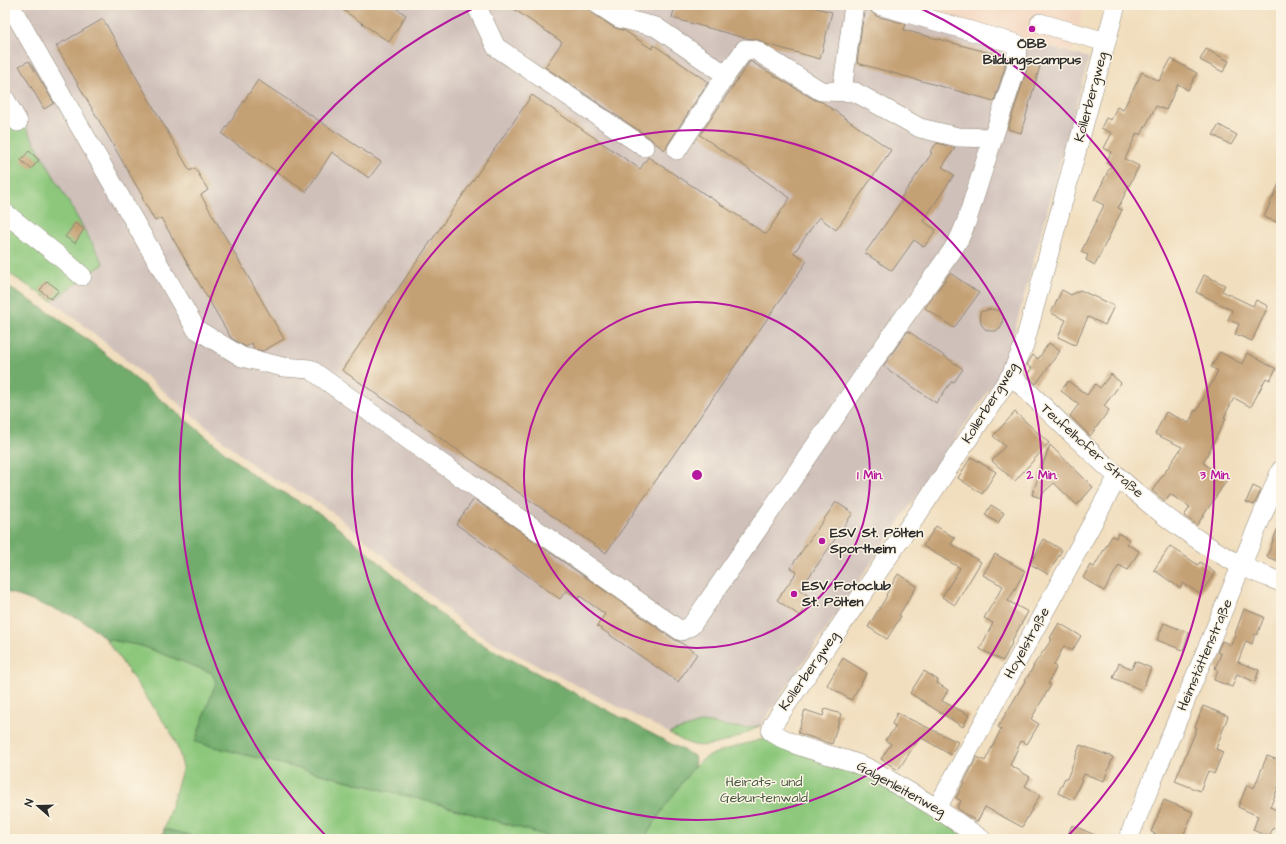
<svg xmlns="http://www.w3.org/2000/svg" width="1286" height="844" viewBox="0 0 1286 844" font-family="'Architects Daughter',sans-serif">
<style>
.built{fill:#f3d4be}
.industrial{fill:#cfc0ba}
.green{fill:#8cc77c;stroke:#5c7954}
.forest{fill:#71ac6c;stroke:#4e6c4c}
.building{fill:#c4a074}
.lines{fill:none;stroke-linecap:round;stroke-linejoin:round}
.minor-casing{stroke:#8e8474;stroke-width:20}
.minor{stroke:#fff;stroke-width:19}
.ring{fill:none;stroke:#b5179e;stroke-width:2}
.poi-dot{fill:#b5179e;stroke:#fcf5e5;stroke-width:1.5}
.labels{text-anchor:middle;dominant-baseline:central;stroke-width:3;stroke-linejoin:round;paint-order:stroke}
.poi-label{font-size:14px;font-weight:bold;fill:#2b2b2b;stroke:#fcf5e5;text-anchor:start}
.street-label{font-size:14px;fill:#2b2b2b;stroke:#fcf5e5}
.park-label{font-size:14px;fill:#485a43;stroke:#fcf5e5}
.centre{fill:#b5179e;stroke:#fcf5e5;stroke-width:2}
.ring-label{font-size:12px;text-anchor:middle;font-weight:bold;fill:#b5179e;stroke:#fcf5e5;stroke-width:3;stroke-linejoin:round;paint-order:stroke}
</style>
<rect width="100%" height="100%" fill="#fcf5e5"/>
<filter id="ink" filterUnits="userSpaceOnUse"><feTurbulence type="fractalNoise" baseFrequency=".025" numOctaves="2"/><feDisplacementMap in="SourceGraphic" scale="8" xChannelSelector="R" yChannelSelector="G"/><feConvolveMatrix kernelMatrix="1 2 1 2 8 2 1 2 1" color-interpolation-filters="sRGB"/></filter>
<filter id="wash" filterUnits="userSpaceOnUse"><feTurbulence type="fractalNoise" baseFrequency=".012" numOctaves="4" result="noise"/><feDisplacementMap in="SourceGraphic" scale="16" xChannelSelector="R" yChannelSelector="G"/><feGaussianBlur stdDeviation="0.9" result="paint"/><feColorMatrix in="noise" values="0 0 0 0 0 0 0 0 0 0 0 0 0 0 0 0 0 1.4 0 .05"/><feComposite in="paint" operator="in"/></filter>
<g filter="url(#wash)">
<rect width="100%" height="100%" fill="#f1debe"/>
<polygon class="built" points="898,5 1085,5 1072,53"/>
<polygon class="industrial" points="5,5 898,5 1089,58 1005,366 761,725 750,728 739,728 704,722 669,733 483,637 465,625 336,515 311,498 260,471 97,336 52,301 104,264 5,91"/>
<g class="green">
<polygon points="5,91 104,264 52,301 5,271"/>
<polygon points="106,639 142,646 212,673 216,682 195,742 431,802 558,839 206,839 164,829 183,767 178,749 172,734"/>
<path d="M704 722C723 725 742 731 761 725 743 736 714 749 694 745 685 743 676 737 669 733Z"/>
<path d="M764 739 861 770 973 839H644C655 820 688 768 705 758 722 749 745 744 764 739Z"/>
</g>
<g class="forest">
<polygon points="5,285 52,314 92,343 254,476 319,513 330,521 460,630 480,643 694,756 695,761 694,766 664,808 644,839 558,839 431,802 195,742 216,682 212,673 142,646 106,639 92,627 76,617 5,591"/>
<polygon points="164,829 206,839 162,839"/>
</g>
<g id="blocks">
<g class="building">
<polygon points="336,5 391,5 406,15 389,42"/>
<polygon points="508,5 588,5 589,10 593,14 613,27 625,31 652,49 654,45 708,82 668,144 665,150 654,142 650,138 545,67 562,42"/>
<polygon points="675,5 805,5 832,12 820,59 766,44 756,39 745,38 672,18"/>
<polygon points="866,9 870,10 876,16 906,24 904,30 1005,57 1005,67 994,101 857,63 862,25"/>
<polygon points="103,19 190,171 195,168 208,190 201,195 284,339 263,351 254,349 252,343 246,347 231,338 161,218 155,221 142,198 143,197 56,46"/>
<polygon points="1206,49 1229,61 1223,72 1200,60"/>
<polygon points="1171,59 1197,73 1188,90 1178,84 1166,110 1156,106 1141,135 1137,133 1125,159 1139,166 1118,208 1122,210 1095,265 1086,260 1088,255 1081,252 1104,205 1094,200 1111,165 1106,163 1111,152 1104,148 1112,133 1101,128 1106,118 1111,120 1117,107 1123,110 1142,72 1159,81"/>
<polygon points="29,61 54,103 44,109 19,66"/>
<polygon points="750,61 815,100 822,102 891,150 836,230 819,217 794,253 807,261 606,553 342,370 532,95 640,169 648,157 766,234 790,198 700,135"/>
<polygon points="1027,62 1040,66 1021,133 1008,129 1026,72"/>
<polygon points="258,80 381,162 369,178 332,152 306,192 222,134"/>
<polygon points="1219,125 1237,135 1231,145 1213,135"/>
<polygon points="937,143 955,148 942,167 954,175 923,221 936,230 924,247 914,240 892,271 865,253 903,199 901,198 932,153 930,152"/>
<polygon points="29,151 39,160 31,169 21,160"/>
<polygon points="1281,179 1281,224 1264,217"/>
<polygon points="75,223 84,229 75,243 65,237"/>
<polygon points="950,273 979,293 954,328 925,308"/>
<polygon points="1204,275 1225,285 1222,291 1253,306 1256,300 1268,306 1252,341 1235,334 1239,324 1228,320 1232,310 1196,292"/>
<polygon points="47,281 59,290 51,299 40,290"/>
<polygon points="1062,290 1071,295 1080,290 1114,306 1105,325 1088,317 1075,345 1058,337 1066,320 1051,313"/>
<polygon points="991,309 996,310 1000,312 1003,316 1002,325 1000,329 995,331 990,331 985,329 981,324 980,312"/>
<polygon points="908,331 963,369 954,382 952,381 936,403 883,366"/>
<polygon points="1049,343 1060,351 1036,384 1027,375 1032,368 1027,365 1033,355 1038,359"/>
<polygon points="1220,352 1242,364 1247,353 1276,369 1270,380 1266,378 1251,407 1234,398 1224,417 1226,418 1203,463 1227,480 1197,525 1184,516 1190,507 1170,494 1165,501 1152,491 1182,447 1155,434 1166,412 1189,423 1195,410 1197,411 1218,371 1211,367"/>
<polygon points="1111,374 1121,383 1104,406 1109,410 1090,436 1070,416 1079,404 1061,391 1068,381 1087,395 1095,384 1100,388"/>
<polygon points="1015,412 1049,443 1015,481 992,461 1005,446 993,436"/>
<polygon points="1050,445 1093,487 1077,505 1054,483 1044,492 1041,498 1032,495"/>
<polygon points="971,457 996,472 982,494 958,478"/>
<polygon points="1253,486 1261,490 1254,505 1246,502"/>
<polygon points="474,499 675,640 680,642 697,654 678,682 597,626 605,614 580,596 578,599 566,590 560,599 456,524"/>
<polygon points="836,502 853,513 800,590 813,599 800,616 777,600 797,572 790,568"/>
<polygon points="991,505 1004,513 998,523 985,515"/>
<polygon points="1280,522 1281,523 1281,562 1267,557"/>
<polygon points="936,526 955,538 951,544 981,562 955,605 942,597 960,568 923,546"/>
<polygon points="1118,533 1130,540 1127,544 1139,551 1128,570 1119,565 1104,591 1083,578 1090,565 1094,567 1112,536 1116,538"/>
<polygon points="1044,539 1062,550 1048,574 1030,564"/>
<polygon points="1170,546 1198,565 1200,562 1215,573 1200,594 1183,583 1180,588 1154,570"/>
<polygon points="995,554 1025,571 1008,601 1028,612 1011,642 1012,643 1003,661 980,649 993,623 984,618 1003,586 983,575"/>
<polygon points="898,574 917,586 899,615 901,616 887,639 868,627 887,596 886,595"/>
<polygon points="1244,609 1264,617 1257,635 1255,634 1252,644 1246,641 1238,662 1259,670 1255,682 1237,674 1232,687 1214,680 1218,670 1215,668 1221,654 1217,652 1222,641 1231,645"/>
<polygon points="1059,623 1081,636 1072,651 1064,646 1054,665 1056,668 1048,684 1051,685 1031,719 1039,724 1027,744 1021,741 1010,765 1030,777 1025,786 1040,795 1022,827 985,807 977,822 957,808 961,801 956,798 977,757 985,761 1001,729 998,727 1034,666 1033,666 1052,639 1050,638"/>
<polygon points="1164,623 1189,633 1183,650 1157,640"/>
<polygon points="843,658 867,673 851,700 827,685"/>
<polygon points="1135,661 1151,668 1142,690 1113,678 1119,663 1132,669"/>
<polygon points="924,671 938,680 937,683 948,690 942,701 969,715 963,727 910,693"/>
<polygon points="1203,706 1228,716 1216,749 1223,752 1214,774 1208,771 1200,791 1175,781 1197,728 1195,727"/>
<polygon points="825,709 841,714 832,744 798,733 805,710 823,716"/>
<polygon points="897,713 958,742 951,755 920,737 898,770 881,759 891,744 885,740 895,728 895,726 892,724"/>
<polygon points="1080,745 1113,757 1104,781 1084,774 1073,800 1058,793 1065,778 1067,779"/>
<polygon points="1267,756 1281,761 1281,781 1270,807 1281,812 1281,817 1276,829 1273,828 1269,837 1253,830 1258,816 1238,807 1247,785 1254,788"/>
<polygon points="1164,800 1193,812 1182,839 1168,839 1151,832"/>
<polygon points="1072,825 1104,839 1066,839"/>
</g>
</g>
</g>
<g filter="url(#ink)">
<use href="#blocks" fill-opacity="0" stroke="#8e8474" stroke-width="1"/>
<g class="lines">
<g class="minor-casing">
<g id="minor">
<polyline points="10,5 196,329 242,357 283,367 310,369 431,456 681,631 691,626 902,320 952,251 960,237 966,223 993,138"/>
<polyline points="476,5 496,47 644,147"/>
<polyline points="599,5 619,18 656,27 726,75"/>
<polyline points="1040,23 1106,42"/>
<polyline points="842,91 854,5"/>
<polyline points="5,99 18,122"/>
<polyline points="677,150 726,75 745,49 755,50 821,91 855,92 920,128 958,137 993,138 1016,69 1017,44 879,5"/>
<polyline points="5,213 60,257 82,276"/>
<path d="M1011 375C1082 443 1154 520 1242 566 1254 572 1268 577 1281 582"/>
<polyline points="937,808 1117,478"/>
<path d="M981 839C955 820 928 802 899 786 888 779 877 772 865 767 836 754 795 750 771 731L773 724 919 512 1011 375 1024 345 1116 5"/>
<polyline points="1128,839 1281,470"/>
</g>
</g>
<use href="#minor" class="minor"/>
</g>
</g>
<g class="ring">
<circle cx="697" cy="475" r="173"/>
<circle cx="697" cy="475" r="345"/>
<path d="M328 838A518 518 0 0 1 478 6M916 6A518 518 0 0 1 1066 838"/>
</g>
<g class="poi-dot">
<circle cx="1032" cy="29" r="4"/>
<circle cx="822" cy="541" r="4"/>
<circle cx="794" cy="594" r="4"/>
</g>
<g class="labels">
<g class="poi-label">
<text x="1032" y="44" text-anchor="middle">ÖBB<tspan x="1032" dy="16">Bildungscampus</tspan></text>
<text x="830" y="533">ESV St. Pölten<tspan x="830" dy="16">Sportheim</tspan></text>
<text x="802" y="586">ESV Fotoclub<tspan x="802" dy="16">St. Pölten</tspan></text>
</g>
<g class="street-label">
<text transform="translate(1091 97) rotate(-75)">Kollerbergweg</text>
<text transform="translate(990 403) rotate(-58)">Kollerbergweg</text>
<text transform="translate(1092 451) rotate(42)">Teufelhofer Straße</text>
<text transform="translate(1027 643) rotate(-61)">Hoyelstraße</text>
<text transform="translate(1205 655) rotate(-67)">Heimstättenstraße</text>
<text transform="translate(809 671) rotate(-55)">Kollerbergweg</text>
<text transform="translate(901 789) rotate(29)">Galgenleitenweg</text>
</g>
<g class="park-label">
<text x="764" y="782">Heirats- und<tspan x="764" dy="16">Geburtenwald</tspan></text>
</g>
</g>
<circle cx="697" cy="475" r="6" class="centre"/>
<g class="ring-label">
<text x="870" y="479">1 Min.</text>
<text x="1042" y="479">2 Min.</text>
<text x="1215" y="479">3 Min.</text>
</g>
<rect width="1286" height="844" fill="none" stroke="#fcf5e5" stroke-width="20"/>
<g transform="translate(38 806) rotate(290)" stroke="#fcf5e5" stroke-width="3" paint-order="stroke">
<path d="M0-3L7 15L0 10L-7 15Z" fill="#2b2b2b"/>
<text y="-6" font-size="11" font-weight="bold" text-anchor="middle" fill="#2b2b2b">N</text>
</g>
</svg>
